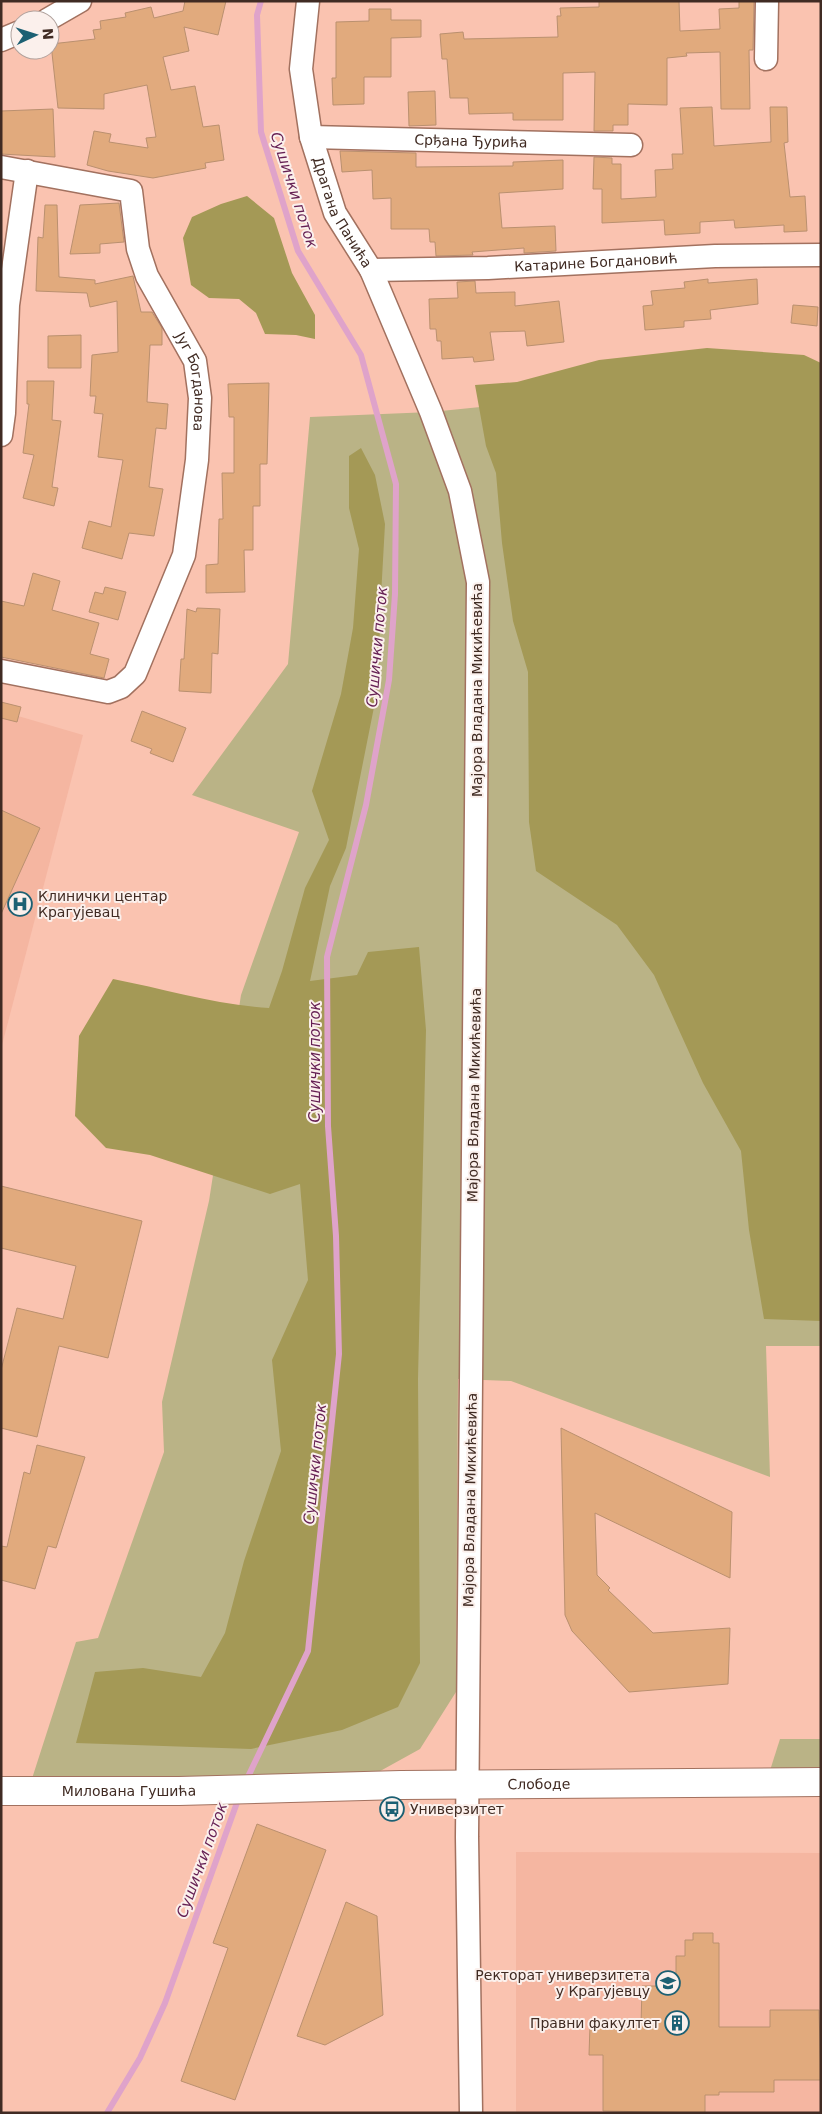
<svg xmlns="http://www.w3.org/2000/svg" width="822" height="2114" viewBox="0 0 822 2114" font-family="'DejaVu Sans',sans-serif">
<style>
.built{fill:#f5b6a1}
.green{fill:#bab386}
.forest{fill:#a49956}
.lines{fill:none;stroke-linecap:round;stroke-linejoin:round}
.stream{stroke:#dfa3ca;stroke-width:6}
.building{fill:#e1aa7d;stroke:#ba906f}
.street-casing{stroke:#a2715f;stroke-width:25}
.secondary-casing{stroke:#a2715f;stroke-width:30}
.street{stroke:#fff;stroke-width:22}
.secondary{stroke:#fff;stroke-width:28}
.labels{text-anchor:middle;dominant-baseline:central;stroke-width:4;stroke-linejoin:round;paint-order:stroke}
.street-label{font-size:14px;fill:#402b23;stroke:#fbf0ec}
.poi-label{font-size:14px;fill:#402b23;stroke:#fbf0ec;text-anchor:start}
.water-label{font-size:15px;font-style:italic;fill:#651f53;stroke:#fbf0ec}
</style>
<rect width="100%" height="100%" fill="#fac3b0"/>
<g class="built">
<polygon points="1,711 83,735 1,1049"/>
<polygon points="516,1852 821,1853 821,2113 516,2113"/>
</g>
<g class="green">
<polygon points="821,372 821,1346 766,1346 770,1477 511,1381 458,1379 456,1692 420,1749 373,1775 28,1791 76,1642 98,1638 164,1452 162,1402 209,1201 241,995 299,832 192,795 288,664 310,417 431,412"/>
<polygon points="780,1739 821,1739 821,1782 766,1783"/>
</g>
<g class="forest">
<polygon points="247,196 274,218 292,273 315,315 315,339 296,335 265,334 256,313 239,299 209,298 191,285 183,238 192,217 221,204"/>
<polygon points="707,348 804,355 821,363 821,1321 764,1319 749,1230 741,1151 703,1083 654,975 617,925 536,871 529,822 528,672 513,621 502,543 496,473 486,446 475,385 517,382 599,360"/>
<path d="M361 448 375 475 385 524 380 614 379 682 346 848 330 886 310 981 357 975 368 952 419 947 426 1030 418 1379 420 1663 398 1707 342 1730 251 1749 76 1743 95 1672 143 1668 201 1677 225 1633 244 1561 281 1451 272 1360 308 1280 300 1184 270 1194 150 1155 106 1148 75 1116 79 1036 113 979C165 989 216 1005 269 1008L282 971 305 888 329 840 312 791 341 694 353 628 359 549 349 508V456Z"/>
</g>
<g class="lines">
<g class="stream">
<polyline points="245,1783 308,1651 339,1354 336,1236 328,1126 327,957 366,805 389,680 395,594 396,484 361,355 298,251 261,132 257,15 261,1"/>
<polyline points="107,2113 140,2058 165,2003 239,1797"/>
</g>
</g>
<g class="building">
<polygon points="185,1 226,1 218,35 184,27 189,51 163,57 171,90 195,86 203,127 219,125 224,160 205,163 206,168 153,178 108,171 87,165 94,131 111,134 109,142 148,148 146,138 156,137 147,85 104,94 104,109 58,108 51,44 95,39 93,30 101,29 100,21 126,17 125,13 151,7 154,18 183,11"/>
<polygon points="599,1 679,1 680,31 720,29 719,9 739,8 739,1 754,1 753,50 749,50 750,109 721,109 720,52 686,53 687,56 667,58 667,105 628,104 628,125 613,125 613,131 594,131 595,72 563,73 563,120 513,120 513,113 469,114 468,98 450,98 447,59 442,59 440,34 463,32 464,39 558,37 557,16 561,16 560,8 599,7"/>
<polygon points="369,9 391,9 391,20 421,20 421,37 391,38 391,77 364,77 364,104 333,105 332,78 336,78 336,22 369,21"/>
<polygon points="435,91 436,125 409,126 408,92"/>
<polygon points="712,107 714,146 771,142 770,107 787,107 788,142 784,143 790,197 805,196 807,231 784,232 784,225 735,228 734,220 700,222 700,233 665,235 664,220 602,223 602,189 593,189 594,157 612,158 612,164 621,164 621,199 656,197 655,170 673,169 672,154 683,154 680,108"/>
<polygon points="53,109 55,157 1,154 1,111"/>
<polygon points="340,151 416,153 416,167 513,166 513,162 563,160 563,189 499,193 502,228 555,226 556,251 524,253 524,248 472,252 473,255 436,256 435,242 430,242 429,229 391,229 391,198 373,199 372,170 342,172"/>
<polygon points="119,203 124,242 100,244 100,253 70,254 80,205"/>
<polygon points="45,205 57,205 59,277 95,280 95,284 133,276 141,312 152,312 162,328 162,345 150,345 147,402 168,404 166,429 156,428 149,487 163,489 154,536 129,533 122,559 82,548 89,521 111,527 123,460 98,457 103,414 94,413 96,396 90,396 92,355 118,352 117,301 90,307 87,293 36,291 38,237 43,238"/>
<polygon points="708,279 708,283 757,279 758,304 710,310 711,319 684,321 684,327 645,330 643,306 653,305 651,291 685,288 684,282"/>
<polygon points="475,281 476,293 515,292 515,306 559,301 564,342 527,346 525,331 490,332 494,360 474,362 473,357 442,359 441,341 437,341 436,329 430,329 429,299 458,298 457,282"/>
<polygon points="793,305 818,307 817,326 791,323"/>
<polygon points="81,335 81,368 48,368 48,336"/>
<polygon points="27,381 54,381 52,420 61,421 52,487 58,488 54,506 23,498 34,455 23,453 29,404 27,404"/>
<polygon points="269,383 267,464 260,464 260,506 253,506 253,550 244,550 245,592 206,593 206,565 218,564 219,519 223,519 222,473 234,473 234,417 229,417 228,384"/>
<polygon points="33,573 60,581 52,610 99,623 90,654 109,659 104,678 1,657 1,601 24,606"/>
<polygon points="105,587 126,592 118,620 89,612 95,592 103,594"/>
<polygon points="197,608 220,609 218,654 212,653 211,693 179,691 181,659 184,659 187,609 196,612"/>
<polygon points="1,702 21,707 17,722 1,718"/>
<polygon points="142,711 186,728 173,762 150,753 152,749 131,741"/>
<polygon points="1,810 40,828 1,914"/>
<polygon points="1,1186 142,1221 108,1358 59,1346 37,1437 1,1428 1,1370 17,1308 63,1319 76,1266 1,1248"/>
<polygon points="561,1428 732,1512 730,1578 595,1513 597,1575 610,1588 608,1590 653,1633 730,1628 728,1684 629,1692 572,1631 565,1615"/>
<polygon points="37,1445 85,1457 56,1548 48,1546 35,1589 1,1580 1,1546 7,1547 24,1472 30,1474"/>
<polygon points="257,1824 326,1850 235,2100 181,2081 228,1948 213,1943"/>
<polygon points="346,1902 377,1916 383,2015 325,2045 297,2036"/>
<polygon points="693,1933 713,1933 713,1943 719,1943 719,2027 770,2027 770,2010 819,2010 821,2080 774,2080 774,2092 719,2092 719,2095 705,2095 705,2113 603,2111 603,2055 589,2055 590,2026 641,2026 642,1986 676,1986 676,1956 685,1956 685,1940 693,1940"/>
</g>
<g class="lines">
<g class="street-casing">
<g id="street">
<path id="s1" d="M308 1 301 69 311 137 335 213 371 270 431 412 460 491 478 582 467 1837 471 2113"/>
<polyline points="47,20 80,1"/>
<polyline points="1,40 20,32"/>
<polyline points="766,59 767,1"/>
<path id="s2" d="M311 137 631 145"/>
<path id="s3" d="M1 167 131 191 138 249 147 276 195 361 200 398 197 460 184 555 135 674 121 687 108 692 1 671"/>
<path id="s4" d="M371 270 488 268 715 256 821 255"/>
<polyline points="1,435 4,413 8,305 27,171"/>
</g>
</g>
<g class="secondary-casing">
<g id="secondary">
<path id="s5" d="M1 1791H179L401 1785 821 1782"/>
</g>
</g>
<use href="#street" class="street"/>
<use href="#secondary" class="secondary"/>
</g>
<defs>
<g id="hospital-ring" transform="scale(1.25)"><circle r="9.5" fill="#fbf0ec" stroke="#1c6073" stroke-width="1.5"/><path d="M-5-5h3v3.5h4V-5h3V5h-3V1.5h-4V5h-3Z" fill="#1c6073"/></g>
<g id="bus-ring" transform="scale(1.25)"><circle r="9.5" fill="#fbf0ec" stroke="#1c6073" stroke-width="1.5"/><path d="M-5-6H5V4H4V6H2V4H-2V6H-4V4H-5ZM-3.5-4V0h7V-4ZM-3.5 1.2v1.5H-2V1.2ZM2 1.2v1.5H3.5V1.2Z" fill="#1c6073"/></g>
<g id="university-ring" transform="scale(1.25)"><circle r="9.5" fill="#fbf0ec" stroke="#1c6073" stroke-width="1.5"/><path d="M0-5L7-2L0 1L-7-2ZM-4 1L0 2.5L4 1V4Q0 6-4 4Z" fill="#1c6073"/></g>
<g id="building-ring" transform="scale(1.25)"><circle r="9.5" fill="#fbf0ec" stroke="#1c6073" stroke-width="1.5"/><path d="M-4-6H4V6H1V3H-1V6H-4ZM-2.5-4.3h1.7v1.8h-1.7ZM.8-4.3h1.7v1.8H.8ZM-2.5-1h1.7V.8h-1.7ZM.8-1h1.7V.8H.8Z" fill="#1c6073"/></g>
</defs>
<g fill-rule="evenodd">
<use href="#hospital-ring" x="20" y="904"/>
<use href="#bus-ring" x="392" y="1809"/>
<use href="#university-ring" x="668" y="1983"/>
<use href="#building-ring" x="677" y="2023"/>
</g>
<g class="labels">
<g class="street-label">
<text stroke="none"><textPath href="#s2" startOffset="160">Срђана Ђурића</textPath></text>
<text stroke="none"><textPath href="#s1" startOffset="219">Драгана Панића</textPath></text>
<text stroke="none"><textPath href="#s4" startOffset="225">Катарине Богдановић</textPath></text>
<text stroke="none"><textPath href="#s3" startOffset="336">Југ Богданова</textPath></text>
<text transform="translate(477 690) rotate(-90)">Мајора Владана Микићевића</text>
<text transform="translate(474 1095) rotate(-89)">Мајора Владана Микићевића</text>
<text transform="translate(470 1500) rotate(-89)">Мајора Владана Микићевића</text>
<text stroke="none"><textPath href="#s5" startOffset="538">Слободе</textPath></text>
<text stroke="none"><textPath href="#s5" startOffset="128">Милована Гушића</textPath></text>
</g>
<g class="poi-label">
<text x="38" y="896">Клинички центар<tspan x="38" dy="16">Крагујевац</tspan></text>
<text x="410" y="1809">Универзитет</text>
<text x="650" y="1975" text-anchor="end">Ректорат универзитета<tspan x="650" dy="16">у Крагујевцу</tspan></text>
<text x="660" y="2023" text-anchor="end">Правни факултет</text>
</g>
<g class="water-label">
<text transform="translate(294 190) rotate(72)">Сушички поток</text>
<text transform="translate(377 647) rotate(-85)">Сушички поток</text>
<text transform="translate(315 1062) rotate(-90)">Сушички поток</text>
<text transform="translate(315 1464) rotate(-84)">Сушички поток</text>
<text transform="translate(202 1860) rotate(-70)">Сушички поток</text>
</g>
</g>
<rect width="822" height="2114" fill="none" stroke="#402b23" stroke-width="5"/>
<g transform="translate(35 35) rotate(86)"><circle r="24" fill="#fbf0ec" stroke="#b0a19c"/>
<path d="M0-4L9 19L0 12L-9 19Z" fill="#1c6073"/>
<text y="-8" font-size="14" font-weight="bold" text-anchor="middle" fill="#402b23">N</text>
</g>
</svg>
